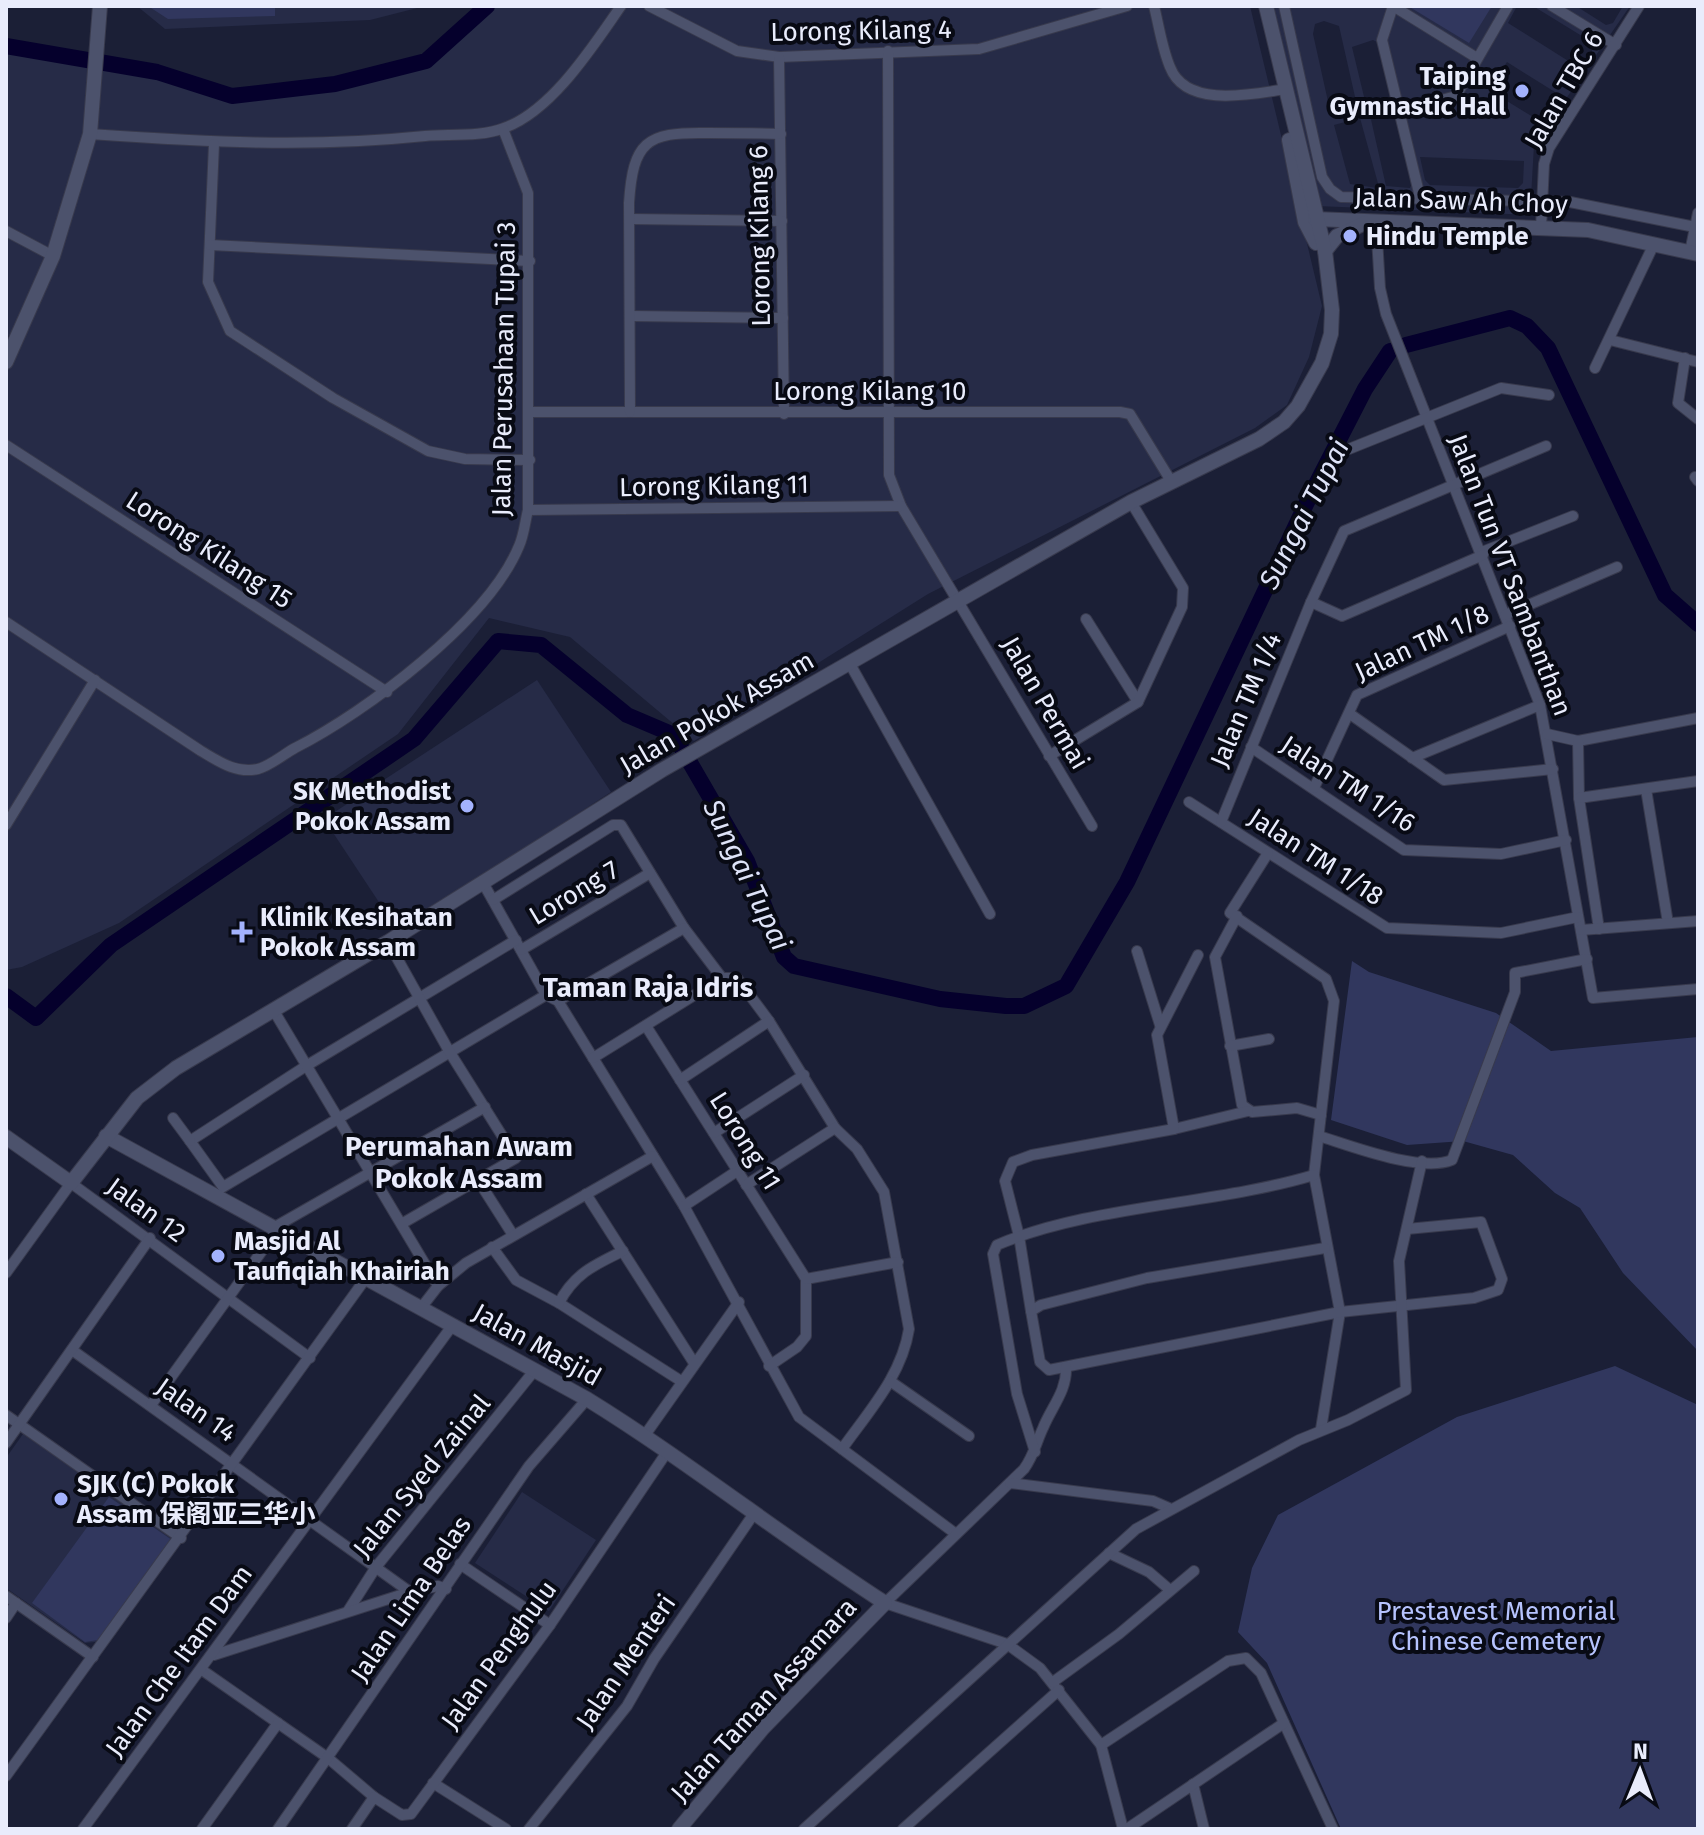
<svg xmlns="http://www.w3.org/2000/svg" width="1704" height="1835" viewBox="0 0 1704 1835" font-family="'Fira Sans','Noto Sans SC',sans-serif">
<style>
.built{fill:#262b47;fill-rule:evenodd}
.green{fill:#31375e}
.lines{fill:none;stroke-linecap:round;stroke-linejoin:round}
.river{stroke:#05002c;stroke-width:16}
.street-casing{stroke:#383a4d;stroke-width:12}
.secondary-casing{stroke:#383a4d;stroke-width:16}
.street{stroke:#4c526c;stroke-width:10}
.secondary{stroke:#4c526c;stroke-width:14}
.poi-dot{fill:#a3b2fd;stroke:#080a14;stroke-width:3}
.labels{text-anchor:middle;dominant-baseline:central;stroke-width:8;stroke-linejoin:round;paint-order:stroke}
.street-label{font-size:26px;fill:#e9ecfc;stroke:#080a14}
.poi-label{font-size:26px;font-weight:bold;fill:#e9ecfc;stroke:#080a14;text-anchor:start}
.park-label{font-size:26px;fill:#b6c3fe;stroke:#080a14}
.water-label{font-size:28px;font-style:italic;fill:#dee3f8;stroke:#080a14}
.neighbourhood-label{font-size:28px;font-weight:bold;fill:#e9ecfc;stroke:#080a14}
</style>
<rect width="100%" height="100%" fill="#1b1f36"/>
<g class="built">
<polygon points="137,6 425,6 370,20 165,29"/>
<polygon points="490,6 1250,6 1322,306 1309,357 1287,405 1255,428 928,594 694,741 570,637 489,618 398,734 119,923 22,967 6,970 6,358 14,340 6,334 6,52 228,92 430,64 482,18"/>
<path d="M1270 6H1517L1508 23 1581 69 1592 51 1590 41 1533 6H1576L1606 25 1613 23 1623 6H1630L1534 145 1530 215 1317 206ZM1324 21 1339 26 1358 110 1331 115 1313 34 1315 24ZM1373 40 1379 43 1392 99 1366 105 1352 47ZM1507 62 1555 92 1538 120 1489 90ZM1397 108 1414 179 1410 188 1386 186 1370 115ZM1360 118 1379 187 1378 188 1350 184 1334 125ZM1420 157 1524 161 1523 183 1518 188 1430 185 1425 180Z"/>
<polygon points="537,680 611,792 398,931 324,819"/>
<polygon points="23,1434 174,1540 105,1641 85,1643 6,1588 6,1458"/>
<polygon points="522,1492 596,1540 549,1611 475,1563"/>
</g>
<g class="green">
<polygon points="148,6 275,6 275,16 168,19"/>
<polygon points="1408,6 1492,6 1469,43"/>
<polygon points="1352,961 1369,972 1496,1013 1551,1051 1698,1037 1698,1351 1623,1273 1580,1208 1555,1193 1513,1155 1463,1141 1407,1145 1331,1120"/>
<polygon points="1615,1366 1698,1405 1698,1829 1341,1829 1267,1663 1238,1632 1252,1568 1278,1515 1457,1417"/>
<polygon points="109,1497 172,1540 104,1639 85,1642 32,1603"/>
</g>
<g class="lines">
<g class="river">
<polyline points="6,46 157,72 232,96 335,84 426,61 487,6"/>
<polyline points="1406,345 1510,318 1527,326 1548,348 1665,595 1698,624"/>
<polyline points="6,996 36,1018 111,945 414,739 498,641 541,645 627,715 674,735 747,861 784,957 794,966 940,999 1006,1006 1024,1006 1066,986 1127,882 1307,502 1365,389 1390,351"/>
</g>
<g class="street-casing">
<g id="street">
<polyline points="649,6 737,51 779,57 979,49 1127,6"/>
<path d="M1154 6C1159 26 1162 48 1170 67 1186 109 1253 94 1286 89"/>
<polyline points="1284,6 1322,177 1330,189 1341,197 1570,202 1695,227"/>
<polyline points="1393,6 1382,40 1421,201"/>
<polyline points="1393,6 1477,58"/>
<polyline points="1552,6 1616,45"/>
<polyline points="888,51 889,475 901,506 1092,826"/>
<polyline points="779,57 784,414"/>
<polyline points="1401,111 1456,96 1508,6"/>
<path d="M90 134C206 142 309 148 425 136 449 134 482 137 504 128 552 111 593 46 621 6"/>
<polyline points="214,144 208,282 230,331 333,398 428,451 465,459 530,460"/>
<polyline points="630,219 782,221"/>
<polyline points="1376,221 1380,288 1386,314 1540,705 1593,998 1698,989"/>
<polyline points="1541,228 1544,164 1549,148 1639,6"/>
<polyline points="6,231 53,256"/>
<polyline points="210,245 530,261"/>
<polyline points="1690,252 1698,213"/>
<polyline points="630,316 783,318"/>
<polyline points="1610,340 1698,362"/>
<polyline points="1685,358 1678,403 1698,419"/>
<polyline points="1595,368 1654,244"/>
<polyline points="530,412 1120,412 1130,414 1171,481"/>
<path d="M630 412 629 203C633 142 646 132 706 133 731 133 756 133 781 134"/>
<polyline points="6,445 387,692"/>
<polyline points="1349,449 1501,388 1549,395"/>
<polyline points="1695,477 1698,481"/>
<polyline points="528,510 901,506"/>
<polyline points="1482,552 1573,516"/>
<polyline points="1311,602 1342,616 1483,555"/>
<polyline points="1505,615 1617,567"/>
<polyline points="1086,619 1138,702"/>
<path d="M6 622 201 751C218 761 236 774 258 769 270 766 284 754 295 748 366 712 488 621 519 546 524 535 525 522 528 510V193L503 129"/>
<polyline points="850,664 990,914"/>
<polyline points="1350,714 1444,780 1553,769"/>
<polyline points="1547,734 1578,741 1698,718"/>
<polyline points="1578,741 1579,798 1599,929"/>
<polyline points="1251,747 1404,850 1501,854 1566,840"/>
<polyline points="1049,756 1138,702 1182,607 1183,588 1131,502"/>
<polyline points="1412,758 1540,705"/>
<polyline points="1314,788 1357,695 1510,626"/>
<polyline points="1646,789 1668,923"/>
<polyline points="1579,798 1698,781"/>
<polyline points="1189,802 1387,928 1501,933 1578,917"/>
<polyline points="1221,822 1311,602 1344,531 1546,446"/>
<polyline points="6,825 95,680"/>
<polyline points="1268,853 1230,913 1326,979 1334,1001 1314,1175 1340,1312 1321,1429"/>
<polyline points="482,881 546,995 558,1001 684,1206 799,1417 956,1534"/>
<polyline points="493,900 613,825 621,825 684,928 722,978"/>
<polyline points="1237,916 1215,957 1242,1105 1252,1112 1297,1108 1321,1115"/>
<polyline points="1581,930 1698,921"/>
<polyline points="516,940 306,1066 190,1141 223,1187 546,995"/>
<polyline points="388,942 449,1051 516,1158 403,1223"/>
<polyline points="521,950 650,873"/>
<polyline points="1137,951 1160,1025"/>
<polyline points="558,1001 684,928"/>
<polyline points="274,1011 438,1286"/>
<polyline points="646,1026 806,1279 806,1336 797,1347 769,1366"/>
<polyline points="1230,1046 1269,1039"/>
<polyline points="593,1058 722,978 737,978 769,1021 835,1128"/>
<polyline points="680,1080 769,1021"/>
<polyline points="173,1118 190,1141"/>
<polyline points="1174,1129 1248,1111"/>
<polyline points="714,1133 804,1075"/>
<path d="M1319 1136C1351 1146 1421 1173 1452 1160L1515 992V973L1587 959"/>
<polyline points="478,1180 513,1235"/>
<path d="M746 1185 835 1128 857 1149 884 1192 909 1329C902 1375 869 1411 842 1449"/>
<polyline points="586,1194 694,1363"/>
<polyline points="684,1206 737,1171"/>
<polyline points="273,1228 485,1107"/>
<polyline points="492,1247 516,1280 559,1303 681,1381"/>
<polyline points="1325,1248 1147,1278 1041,1305 1031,1311 1040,1362 1049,1370 1340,1312 1474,1298 1498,1290 1502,1279 1481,1222 1407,1229"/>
<polyline points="6,1273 71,1183 310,1358"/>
<polyline points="806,1279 898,1262"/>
<path d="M559 1303C574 1274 594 1265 623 1251"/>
<polyline points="421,1308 438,1286 466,1263 653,1156"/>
<polyline points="1031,1311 1019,1236 1005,1181 1013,1162 1032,1155 1174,1129 1157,1035 1198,955"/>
<polyline points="72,1350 410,1592"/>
<path d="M1066 1367C1067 1391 1052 1406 1043 1428 1036 1443 1034 1455 1024 1469L885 1603 1007 1644 1040 1668 1101 1745 1123 1829"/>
<polyline points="890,1381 969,1436"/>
<polyline points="151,1405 277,1230"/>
<polyline points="6,1415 181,1538"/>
<polyline points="645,1435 739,1302"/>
<polyline points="6,1443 150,1238"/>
<path d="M1035 1452 1017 1394 993 1254 997 1245C1091 1205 1214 1205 1314 1175"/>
<polyline points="1010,1483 1153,1501 1169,1508"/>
<polyline points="1109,1553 1149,1572 1170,1590"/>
<polyline points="460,1564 550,1625"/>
<polyline points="6,1596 93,1657"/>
<polyline points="348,1611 376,1567 534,1371"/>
<polyline points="6,1618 16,1603"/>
<polyline points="214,1655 410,1592 438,1586 446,1589"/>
<polyline points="202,1670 328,1758 374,1797"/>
<polyline points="1053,1682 1119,1634 1194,1571"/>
<polyline points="1101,1745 1228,1661 1246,1658 1261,1673 1333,1829"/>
<polyline points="6,1776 366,1278"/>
<polyline points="433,1783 506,1829"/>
<polyline points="1193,1784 1204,1829"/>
<polyline points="83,1829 452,1326"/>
<polyline points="202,1829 278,1723"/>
<polyline points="278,1829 529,1466 587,1399"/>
<polyline points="352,1829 374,1797 402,1815 411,1814 550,1625 667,1452"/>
<polyline points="529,1829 627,1706 654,1659 753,1515"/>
<polyline points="804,1829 1136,1529 1299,1440 1348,1420 1406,1390 1399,1261 1422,1161"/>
<polyline points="903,1829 1059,1690"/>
<polyline points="1127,1829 1284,1723"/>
</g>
</g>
<g class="secondary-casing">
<g id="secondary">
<polyline points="1289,140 1305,222 1316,243"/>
<polyline points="1315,219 1588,230 1698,254"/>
<polyline points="1325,251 1337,236 1365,223"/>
<polyline points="6,362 53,256 90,134 100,6"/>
<path d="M106 1136 587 1399C689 1462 784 1538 885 1603L763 1728 679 1829"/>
<polyline points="6,1137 71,1183 137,1098 176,1068 388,942 662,770 1131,502 1259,439 1284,422 1298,406 1322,363 1331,334 1332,310 1325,251 1266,6"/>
</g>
</g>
<use href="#street" class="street"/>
<use href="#secondary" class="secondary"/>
</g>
<g class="poi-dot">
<circle cx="1522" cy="91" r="8"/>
<circle cx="1350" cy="236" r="8"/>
<circle cx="467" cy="806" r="8"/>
<path d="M238 920h8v8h8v8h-8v8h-8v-8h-8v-8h8z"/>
<circle cx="218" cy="1256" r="8"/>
<circle cx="61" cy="1499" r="8"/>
</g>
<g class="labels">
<g class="street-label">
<text transform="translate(861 31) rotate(-1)">Lorong Kilang 4</text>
<text transform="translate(1564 90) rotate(-60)">Jalan TBC 6</text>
<text transform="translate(1461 201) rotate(2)">Jalan Saw Ah Choy</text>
<text transform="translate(760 236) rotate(-91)">Lorong Kilang 6</text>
<text transform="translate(504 369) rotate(-89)">Jalan Perusahaan Tupai 3</text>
<text x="870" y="391">Lorong Kilang 10</text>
<text transform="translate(714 486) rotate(-1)">Lorong Kilang 11</text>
<text transform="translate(209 550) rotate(33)">Lorong Kilang 15</text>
<text transform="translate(1510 575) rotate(69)">Jalan Tun VT Sambanthan</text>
<text transform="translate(1422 643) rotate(-25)">Jalan TM 1/8</text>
<text transform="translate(1246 700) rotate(-67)">Jalan TM 1/4</text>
<text transform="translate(1045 703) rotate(60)">Jalan Permai</text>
<text transform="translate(717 713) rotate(-30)">Jalan Pokok Assam</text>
<text transform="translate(1348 784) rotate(33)">Jalan TM 1/16</text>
<text transform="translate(1316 857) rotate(33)">Jalan TM 1/18</text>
<text transform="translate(574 893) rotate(-31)">Lorong 7</text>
<text transform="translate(745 1141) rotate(58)">Lorong 11</text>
<text transform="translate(146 1210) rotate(36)">Jalan 12</text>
<text transform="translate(537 1345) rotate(29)">Jalan Masjid</text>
<text transform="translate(196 1410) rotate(35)">Jalan 14</text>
<text transform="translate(422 1476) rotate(-51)">Jalan Syed Zainal</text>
<text transform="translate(411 1599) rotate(-56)">Jalan Lima Belas</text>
<text transform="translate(499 1655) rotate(-54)">Jalan Penghulu</text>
<text transform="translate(179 1661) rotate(-54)">Jalan Che Itam Dam</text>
<text transform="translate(626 1662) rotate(-56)">Jalan Menteri</text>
<text transform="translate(764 1700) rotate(-48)">Jalan Taman Assamara</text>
</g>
<g class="poi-label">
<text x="1506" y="76" text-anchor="end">Taiping<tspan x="1506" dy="30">Gymnastic Hall</tspan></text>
<text x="1366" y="236">Hindu Temple</text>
<text x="451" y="791" text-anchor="end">SK Methodist<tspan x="451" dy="30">Pokok Assam</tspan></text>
<text x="260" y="917">Klinik Kesihatan<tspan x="260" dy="30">Pokok Assam</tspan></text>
<text x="234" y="1241">Masjid Al<tspan x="234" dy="30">Taufiqiah Khairiah</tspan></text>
<text x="77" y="1484">SJK (C) Pokok<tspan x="77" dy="30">Assam 保阁亚三华小</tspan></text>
</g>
<g class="park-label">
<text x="1496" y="1611">Prestavest Memorial<tspan x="1496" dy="30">Chinese Cemetery</tspan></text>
</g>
<g class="water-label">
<text transform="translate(1304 514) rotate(-63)">Sungai Tupai</text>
<text transform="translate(747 875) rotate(64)">Sungai Tupai</text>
</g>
<g class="neighbourhood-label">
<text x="648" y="987">Taman Raja Idris</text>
<text x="459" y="1146">Perumahan Awam<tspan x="459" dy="32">Pokok Assam</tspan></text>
</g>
</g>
<rect width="1704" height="1835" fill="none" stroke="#e9ecfc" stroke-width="16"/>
<g transform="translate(1640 1771) rotate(1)" stroke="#080a14" stroke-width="6" paint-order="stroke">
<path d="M0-6L14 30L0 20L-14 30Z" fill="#e9ecfc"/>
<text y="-12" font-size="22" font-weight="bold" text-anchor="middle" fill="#e9ecfc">N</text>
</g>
</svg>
